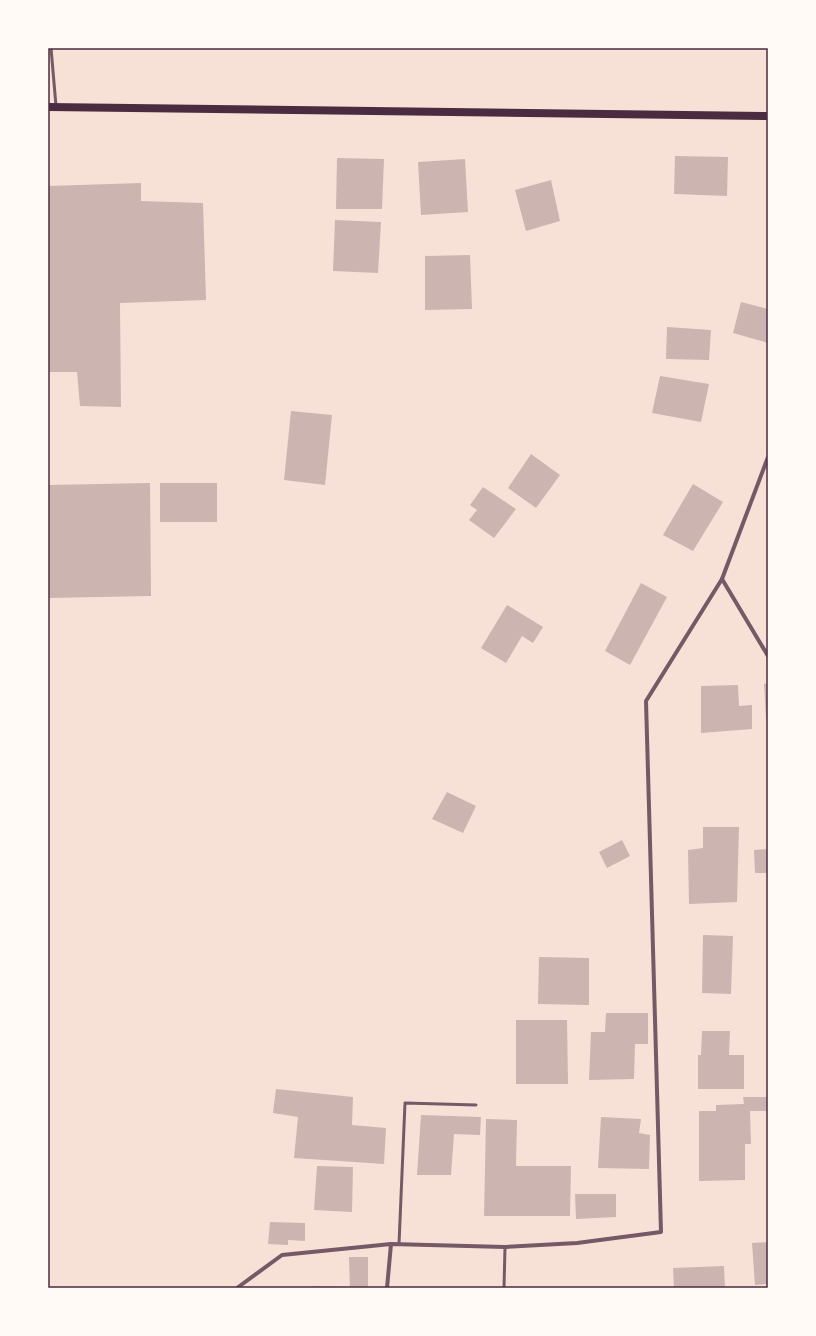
<svg xmlns="http://www.w3.org/2000/svg" width="816" height="1336" viewBox="0 0 816 1336" font-family="Barlow,sans-serif">
<style>
.building{fill:#ccb4b1}
.lines{fill:none;stroke-linecap:round;stroke-linejoin:round}
.service{stroke:#755966;stroke-width:3}
.minor{stroke:#755966;stroke-width:4}
.secondary{stroke:#4a2c40;stroke-width:8}
.neatline{fill:none;stroke:#4a2c40;stroke-width:1.5}
</style>
<rect width="100%" height="100%" fill="#f7e1d7"/>
<g class="building">
<polygon points="675,156 728,157 727,196 674,194"/>
<polygon points="337,158 384,159 382,209 336,209"/>
<polygon points="465,159 468,212 421,215 418,162"/>
<polygon points="551,180 560,221 526,231 515,190"/>
<polygon points="141,183 141,201 203,203 206,300 120,303 121,407 80,406 77,372 48,372 48,186"/>
<polygon points="335,220 381,222 378,273 333,271"/>
<polygon points="470,255 472,309 425,310 425,256"/>
<polygon points="741,302 768,309 768,343 733,333"/>
<polygon points="667,327 711,330 709,360 666,359"/>
<polygon points="660,376 709,384 701,422 652,413"/>
<polygon points="291,411 332,415 325,485 284,480"/>
<polygon points="531,454 560,475 536,508 508,488"/>
<polygon points="150,483 151,596 48,598 48,485"/>
<rect x="160" y="483" width="57" height="39"/>
<polygon points="693,484 723,502 693,551 663,535"/>
<polygon points="483,487 516,509 494,538 469,520 477,510 470,505"/>
<polygon points="641,583 667,597 630,665 605,651"/>
<polygon points="507,605 543,627 533,643 522,636 506,663 481,648"/>
<polygon points="768,683 768,720 766,720 764,684"/>
<polygon points="738,685 739,706 752,705 752,729 701,733 701,686"/>
<polygon points="447,792 476,806 463,833 432,819"/>
<polygon points="703,827 739,827 737,902 689,904 688,850 703,848"/>
<polygon points="622,840 630,856 607,868 599,852"/>
<polygon points="768,849 768,873 755,873 754,850"/>
<polygon points="703,935 733,936 731,994 702,993"/>
<polygon points="539,957 589,958 589,1005 538,1004"/>
<polygon points="606,1013 648,1013 648,1044 635,1044 634,1079 589,1080 591,1032 605,1032"/>
<polygon points="516,1020 567,1020 568,1084 516,1084"/>
<polygon points="702,1031 730,1031 729,1055 744,1055 744,1089 698,1089 698,1055 701,1055"/>
<polygon points="276,1089 353,1097 352,1125 386,1128 384,1164 294,1158 298,1117 273,1113"/>
<polygon points="743,1097 768,1097 768,1111 750,1111 751,1144 745,1144 745,1180 699,1181 699,1111 716,1111 716,1105 744,1104"/>
<polygon points="421,1115 481,1117 480,1135 454,1134 451,1175 417,1175"/>
<polygon points="601,1117 641,1119 639,1133 650,1135 649,1169 598,1168"/>
<polygon points="486,1119 517,1120 516,1166 571,1166 570,1216 484,1216"/>
<polygon points="317,1166 353,1167 352,1212 314,1210"/>
<polygon points="575,1194 616,1194 616,1217 576,1219"/>
<polygon points="270,1222 305,1223 305,1241 288,1240 288,1245 268,1244"/>
<polygon points="768,1242 768,1284 755,1285 752,1243"/>
<polygon points="349,1257 368,1257 368,1288 350,1288"/>
<polygon points="724,1266 725,1288 674,1288 673,1268"/>
<polygon points="313,1286 343,1287 343,1288 313,1288"/>
</g>
<g class="lines">
<g class="service">
<polyline points="51,48 56,106"/>
<polyline points="399,1244 405,1103 476,1105"/>
<polyline points="504,1288 505,1247"/>
</g>
<g class="minor">
<polyline points="722,579 768,656"/>
<polyline points="237,1288 282,1255 391,1244"/>
<polyline points="387,1288 391,1244 505,1247 577,1243 661,1232 646,701 722,579 768,457"/>
</g>
<polyline class="secondary" points="48,107 768,116"/>
</g>
<rect width="816" height="1336" fill="none" stroke="#fffaf5" stroke-width="98"/>
<rect x="49" y="49" width="718" height="1238" class="neatline"/>
</svg>
